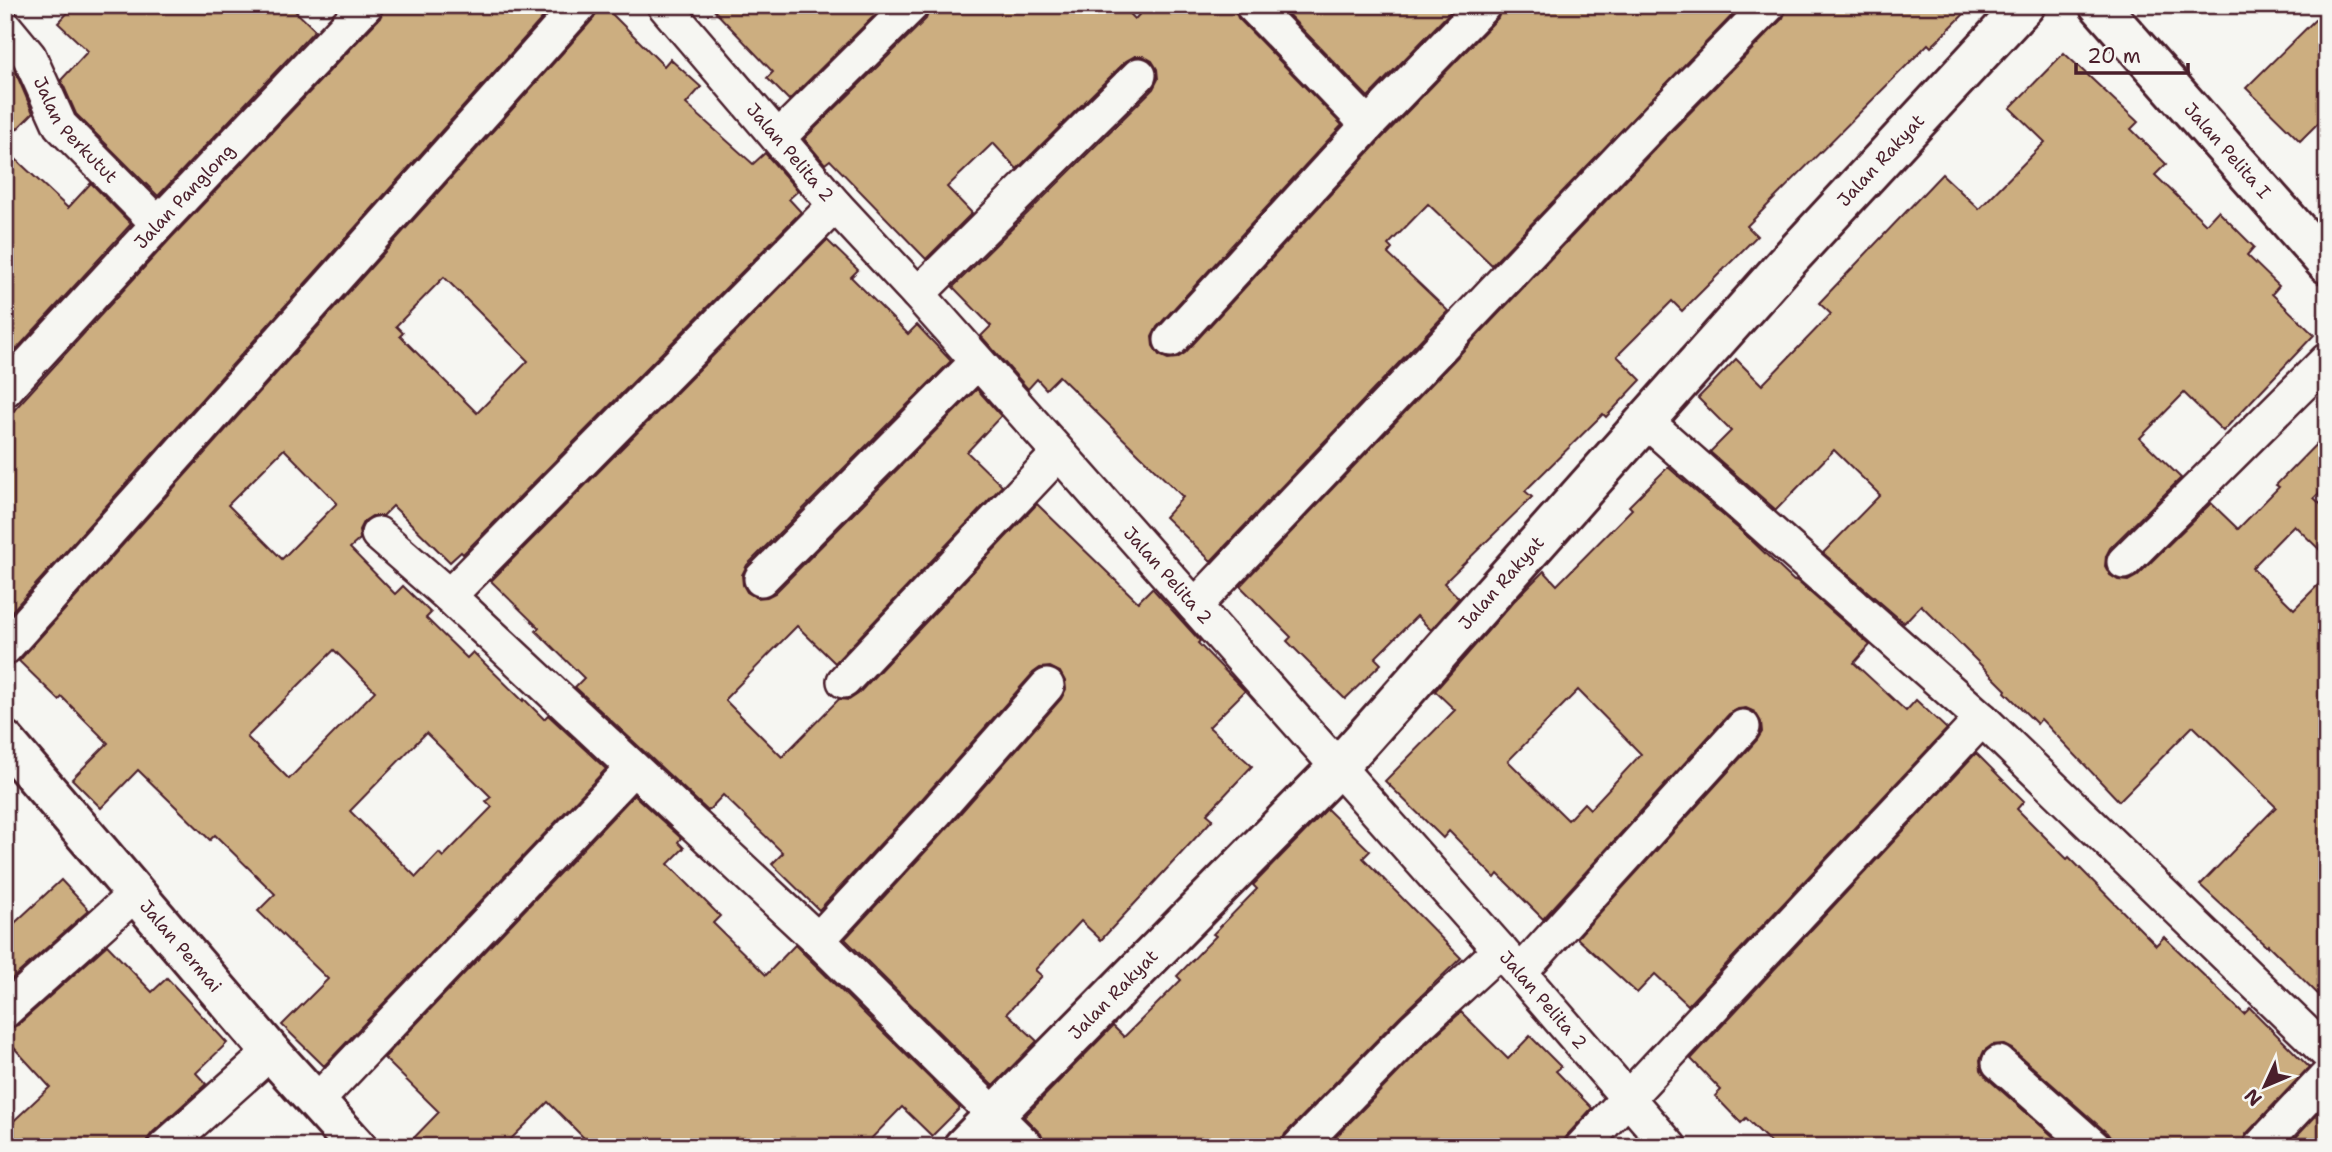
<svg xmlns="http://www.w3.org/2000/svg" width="2332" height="1152" viewBox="0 0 2332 1152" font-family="'Shantell Sans',sans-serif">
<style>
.building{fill:#ccae80;stroke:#4a1f2b;stroke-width:2;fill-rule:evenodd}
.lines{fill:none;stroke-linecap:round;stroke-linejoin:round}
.street-casing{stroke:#4a1f2b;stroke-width:38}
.secondary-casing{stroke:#4a1f2b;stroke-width:44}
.street{stroke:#f6f6f2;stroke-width:33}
.secondary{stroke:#f6f6f2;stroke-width:38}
.labels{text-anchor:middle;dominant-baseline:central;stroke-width:6;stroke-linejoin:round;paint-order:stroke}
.street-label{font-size:18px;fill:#4a1f2b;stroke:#f6f6f2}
</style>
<rect width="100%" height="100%" fill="#f6f6f2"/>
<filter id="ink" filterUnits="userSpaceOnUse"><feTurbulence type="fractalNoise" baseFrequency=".0143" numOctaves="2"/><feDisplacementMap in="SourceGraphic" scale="14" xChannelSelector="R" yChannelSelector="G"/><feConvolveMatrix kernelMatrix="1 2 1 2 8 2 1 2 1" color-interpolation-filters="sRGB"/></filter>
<g filter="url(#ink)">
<g class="building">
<polygon points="75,5 289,5 315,30 158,196 76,114 61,80 88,51 58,23"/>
<polygon points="385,5 554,5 5,619 5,420 172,237 380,18"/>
<path d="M599 5H603L664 66 670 59 701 87 686 104 753 164 765 153 798 191 789 199 801 212 463 554 461 552 450 562 393 506 383 516H372L363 522 359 530 360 539 350 548 395 594 403 586 431 613 426 618 467 658 473 652 523 701 524 699 544 719 548 715 606 769 324 1066 282 1025 328 979 258 911 275 894 215 835 210 840 138 770 101 808 72 779 108 743 62 697 59 700 19 661 594 18ZM444 277 528 361 477 413 400 336 403 333 396 326ZM284 449 337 503 282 559 228 505ZM334 650 375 691 289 779 247 737ZM426 733 491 797 486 801 492 807 443 857 439 853 416 877 350 811Z"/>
<polygon points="709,5 871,5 878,12 789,100 767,78 773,72"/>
<polygon points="931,5 1122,5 1135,19 1148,5 1233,5 1238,18 1342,125 1157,327 1152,337 1153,346 1159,355 1168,359 1177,358 1185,353 1382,138 1498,18 1503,5 1742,5 1492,265 1428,204 1388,245 1392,249 1388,254 1448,311 1211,561 1165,517 1183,497 1059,376 1046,389 1037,379 1028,389 981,336 991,326 953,287 1153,89 1158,79 1157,69 1152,61 1143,56 1135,56 1126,61 1017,169 993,143 947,187 972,213 926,259 830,160 825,164 804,139 926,19"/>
<polygon points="1279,5 1457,5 1368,97"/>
<polygon points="1788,5 1973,5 1931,47 1928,44 1747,226 1757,236 1682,311 1672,301 1617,356 1641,380 1606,417 1603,414 1525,491 1532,497 1444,583 1459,598 1431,630 1417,616 1375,658 1381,664 1345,699 1287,641 1291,637 1240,586 1674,129 1783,18"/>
<polygon points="2327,8 2327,114 2300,141 2246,88"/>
<polygon points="2064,53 2138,122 2131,129 2166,164 2155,175 2206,224 2218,211 2254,247 2247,255 2279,286 2272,294 2314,335 2223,431 2184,393 2140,438 2181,478 2110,548 2106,556 2105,566 2110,575 2118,580 2128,581 2137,576 2211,503 2238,529 2279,487 2276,485 2327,433 2327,485 2314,498 2327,510 2327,557 2294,525 2252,568 2294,609 2327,576 2327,1003 2268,945 2267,947 2200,885 2276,807 2193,726 2119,801 2041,719 2037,724 2005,692 2006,690 1921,605 1904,623 1823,553 1880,495 1834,450 1776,510 1710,452 1731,431 1698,398 1736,359 1762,385 1831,314 1819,303 1942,174 1979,209 2045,142 2010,108"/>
<polygon points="5,58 13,66 33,113 5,141"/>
<polygon points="5,149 68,208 91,183 131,224 13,353 5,346"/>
<polygon points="827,240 858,270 851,277 908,334 917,325 951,361 747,565 742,575 743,585 747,592 757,598 767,597 775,593 977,389 1001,416 967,452 1002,486 835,663 797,626 726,698 726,701 782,757 839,699 849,700 858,694 1037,504 1138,602 1152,588 1200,641 1198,643 1245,691 1209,727 1252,766 1207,814 1213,819 1101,940 1081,921 1035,970 1042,976 1007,1013 1037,1041 993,1086 845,939 950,825 1061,699 1066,689 1065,681 1060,672 1050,667 1040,668 1033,673 922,799 819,910 772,864 783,853 723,795 708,811 575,687 584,678 536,631 539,628 491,581"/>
<path d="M1668 467 1749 538 1794 581 1796 580 1870 645 1854 663 1906 711 1916 700 1947 729 1688 1005 1655 974 1637 993 1577 938 1757 740 1762 732 1761 722 1755 712 1746 708 1738 709 1729 714 1543 919 1498 874 1495 878 1449 831 1443 838 1385 781 1455 710 1435 691 1514 601 1544 571 1557 585 1632 509 1629 506ZM1578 690 1641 754 1590 809 1584 803 1568 820 1508 761Z"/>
<polygon points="1976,753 2024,801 2017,809 2067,859 2069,857 2156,945 2164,937 2244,1014 2250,1008 2309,1067 2246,1134 2241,1147 2113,1147 2112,1140 2107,1133 2012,1049 2002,1044 1992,1045 1984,1051 1980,1060 1981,1070 1986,1077 2065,1147 1775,1147 1746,1118 1741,1123 1715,1096 1721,1090 1691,1059"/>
<polygon points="634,795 681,838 678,842 684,848 668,864 720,916 713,923 766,975 795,945 960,1108 932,1136 902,1107 863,1147 593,1147 548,1102 503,1147 405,1147 439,1112 384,1058"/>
<polygon points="1327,809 1370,851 1363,858 1461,958 1400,1016 1285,1134 1280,1147 1046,1147 1041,1134 1024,1117 1113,1026 1124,1037 1181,980 1177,976 1216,936 1213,934 1257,889 1253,885"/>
<polygon points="61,880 89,910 5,985 5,932"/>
<polygon points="107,945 152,992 167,978 227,1043 196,1073 206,1084 152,1133 147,1140 146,1147 5,1147 5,1129 50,1087 5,1038 5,1030 18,1025"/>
<polygon points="1461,1012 1508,1059 1530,1036 1561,1067 1556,1071 1592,1108 1568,1134 1560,1147 1326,1147 1427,1043"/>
<polygon points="2327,1104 2327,1147 2287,1147"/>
</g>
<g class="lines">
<g class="street-casing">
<g id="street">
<path id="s1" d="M664 5 835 205 918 294 1500 950 1670 1147"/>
<polyline points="1252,5 1368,125"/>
<path id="s2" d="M5 27 29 56 60 125 158 224"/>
<polyline points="778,138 912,5"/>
<polyline points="918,294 1139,75"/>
<polyline points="1171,340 1368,125 1484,5"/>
<path id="s3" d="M5 390 158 224 366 5"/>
<polyline points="1646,421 1982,719 2327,1053"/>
<polyline points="378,534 449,596 818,940 1027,1147"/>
<polyline points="2124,562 2327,360"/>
<polyline points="761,579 977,362"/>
<polyline points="449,596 835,205"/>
<polyline points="1195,606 1660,116 1769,5"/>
<polyline points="5,648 580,5"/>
<polyline points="844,681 1058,454"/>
<polyline points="818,940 936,812 1047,686"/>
<polyline points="1520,973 1743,727"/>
<polyline points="5,1011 135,894"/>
<polyline points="1999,1063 2094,1147"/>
<polyline points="316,1102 633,768"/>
<polyline points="165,1147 271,1052"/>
<polyline points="1299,1147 1414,1029 1500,950"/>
<polyline points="1582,1147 1982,719"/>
<polyline points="2260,1147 2327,1076"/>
</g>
</g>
<g class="secondary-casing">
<g id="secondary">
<path id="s4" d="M2099 5 2327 264"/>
<path id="s5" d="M5 741 271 1052 357 1147"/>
<path id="s6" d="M963 1147 1337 768 1784 265 2025 5"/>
</g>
</g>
<use href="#street" class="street"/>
<use href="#secondary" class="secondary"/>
</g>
</g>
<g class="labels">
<g class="street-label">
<text stroke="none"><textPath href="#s2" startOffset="126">Jalan Perkutut</textPath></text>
<text stroke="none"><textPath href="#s4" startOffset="194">Jalan Pelita I</textPath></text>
<text stroke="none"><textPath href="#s1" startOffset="194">Jalan Pelita 2</textPath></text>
<text stroke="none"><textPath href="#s6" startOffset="1348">Jalan Rakyat</textPath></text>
<text stroke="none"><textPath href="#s3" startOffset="264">Jalan Panglong</textPath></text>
<text stroke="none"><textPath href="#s1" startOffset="761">Jalan Pelita 2</textPath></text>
<text stroke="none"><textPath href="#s6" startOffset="780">Jalan Rakyat</textPath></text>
<text stroke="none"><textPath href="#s5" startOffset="270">Jalan Permai</textPath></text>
<text stroke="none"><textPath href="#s6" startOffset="214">Jalan Rakyat</textPath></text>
<text stroke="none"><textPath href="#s1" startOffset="1328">Jalan Pelita 2</textPath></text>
</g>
</g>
<rect width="2332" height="1152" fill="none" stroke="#f6f6f2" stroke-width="28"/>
<rect x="14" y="14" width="2304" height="1124" fill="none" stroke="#4a1f2b" stroke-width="2.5" filter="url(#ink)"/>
<g transform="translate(2265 1086) rotate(226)" stroke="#f6f6f2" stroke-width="5" paint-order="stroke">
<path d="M0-5L12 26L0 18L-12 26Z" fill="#4a1f2b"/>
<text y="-10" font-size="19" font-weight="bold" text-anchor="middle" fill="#4a1f2b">N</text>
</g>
<path d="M2076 63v10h112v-10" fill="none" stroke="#4a1f2b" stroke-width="3.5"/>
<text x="2087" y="63" font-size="21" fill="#4a1f2b" stroke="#f6f6f2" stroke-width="5" paint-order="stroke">20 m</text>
</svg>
